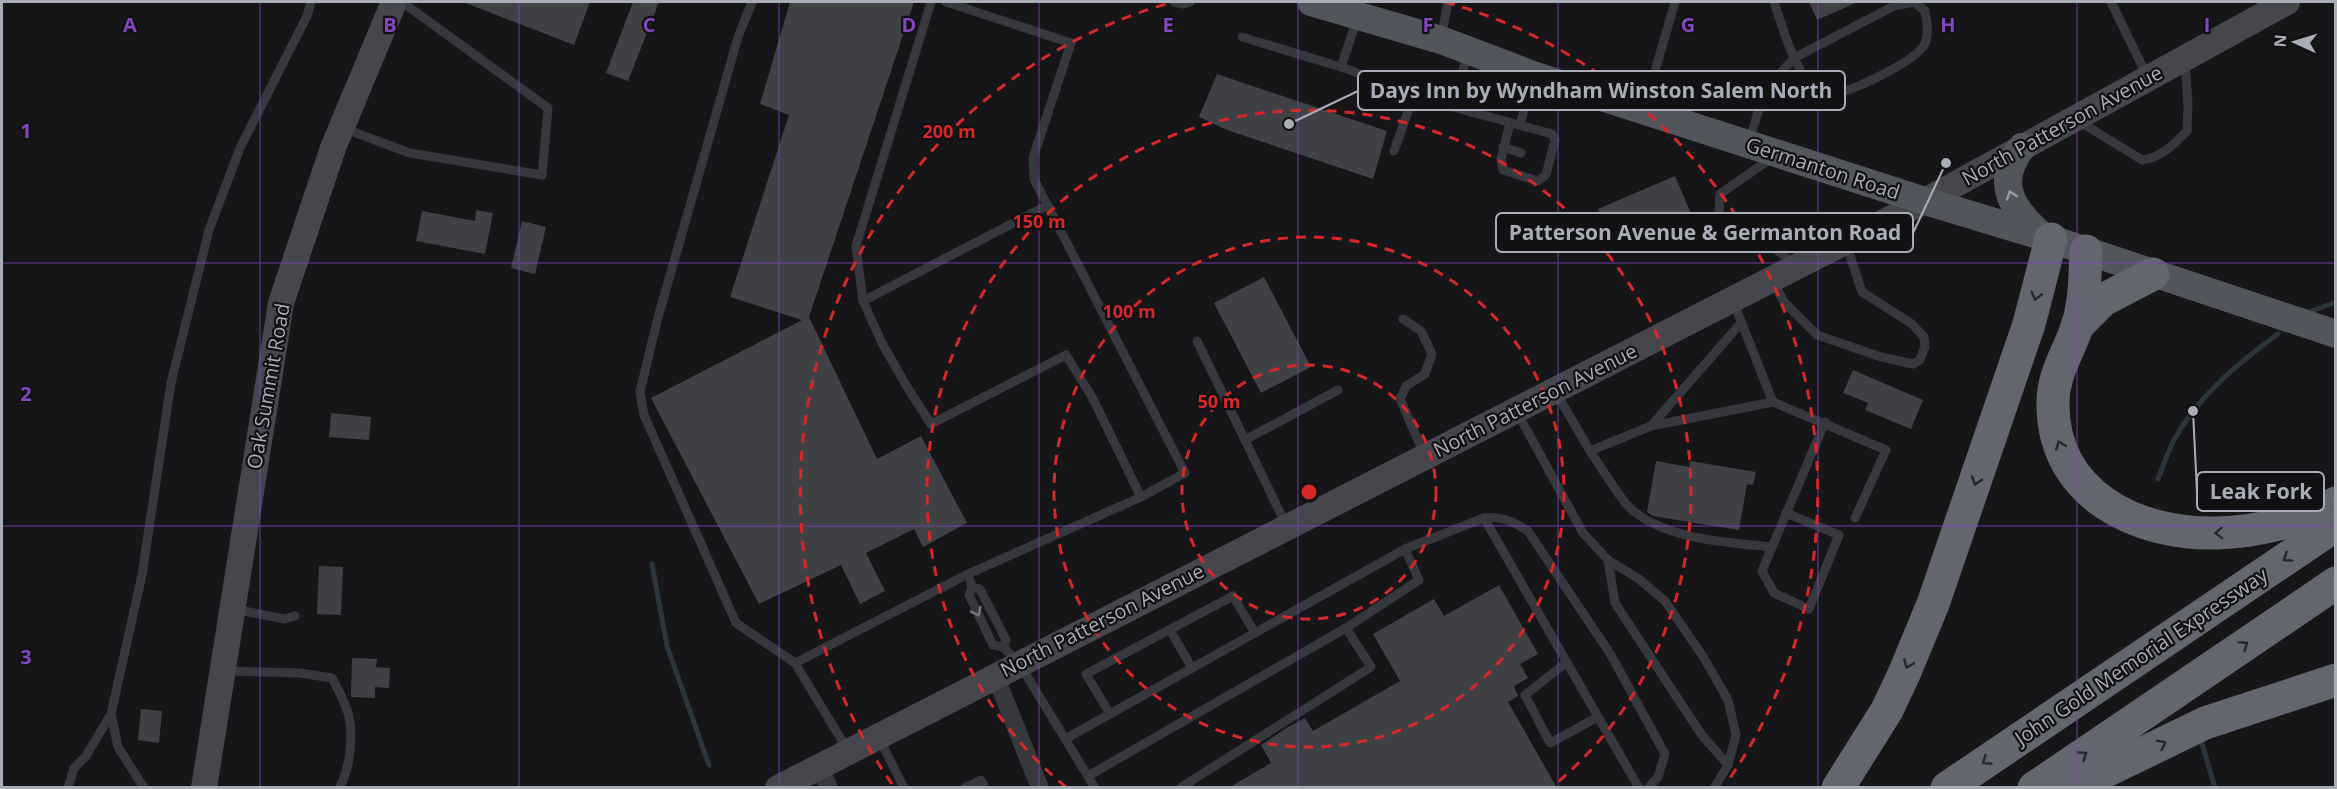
<svg xmlns="http://www.w3.org/2000/svg" width="2337" height="789" viewBox="0 0 2337 789" font-family="'Open Sans',sans-serif">
<style>
.lines{fill:none;stroke-linecap:round;stroke-linejoin:round}
.stream{stroke:#2c353c;stroke-width:5}
.building{fill:#404145}
.lane{stroke:#37383d;stroke-width:9}
.street{stroke:#37383d;stroke-width:18}
.secondary{stroke:#45474d;stroke-width:26}
.primary{stroke:#53555c;stroke-width:28}
.highway{stroke:#63666e;stroke-width:33}
.oneway{stroke:#979ba6}
.oneway2{stroke:#26262a}
.oneway3{stroke:#757881}
.grid{fill:none;stroke:#8446be;stroke-width:1.5;stroke-opacity:0.55}
.ring{fill:none;stroke:#d62828;stroke-width:3;stroke-dasharray:10 8}
.labels{text-anchor:middle;dominant-baseline:central;stroke-width:4.5;stroke-linejoin:round;paint-order:stroke}
.street-label{font-size:20px;fill:#a8adb8;stroke:#111113}
.grid-label{font-size:20px;text-anchor:middle;font-weight:bold;fill:#8446be;stroke:#111113;stroke-width:4.5;stroke-linejoin:round;paint-order:stroke}
.centre{fill:#d62828;stroke:#111113;stroke-width:3}
.ring-label{font-size:18px;text-anchor:middle;font-weight:bold;fill:#d62828;stroke:#111113;stroke-width:4.5;stroke-linejoin:round;paint-order:stroke}
.leader{fill:none;stroke:#a8adb8;stroke-width:2}
.callout-dot{fill:#a8adb8;stroke:#111113;stroke-width:2}
.callout{fill:#111113;stroke:#a8adb8;stroke-width:2}
.callout-label{font-size:21px;text-anchor:middle;font-weight:bold;fill:#a8adb8}
</style>
<rect width="100%" height="100%" fill="#161618"/>
<g class="lines">
<g class="stream">
<polyline points="2309,312 2336,302"/>
<path d="M2158 479C2163 466 2168 452 2174 440 2198 396 2238 363 2278 334"/>
<polyline points="652,564 667,646 709,765"/>
<polyline points="2200,737 2215,788"/>
</g>
</g>
<g class="building">
<polygon points="463,2 590,2 574,45"/>
<polygon points="633,2 659,2 628,81 606,73"/>
<polygon points="790,2 914,2 809,317 877,459 921,436 967,523 923,547 914,529 866,553 885,591 860,604 841,565 759,604 651,398 802,320 730,297 789,115 760,104"/>
<polygon points="1809,2 1858,2 1817,20"/>
<polygon points="1217,74 1387,131 1373,179 1227,130 1199,117"/>
<polygon points="1675,176 1700,235 1677,244 1670,228 1616,251 1598,209"/>
<polygon points="476,210 493,213 485,254 416,241 422,211 475,221"/>
<polygon points="522,221 546,227 535,274 511,268"/>
<polygon points="1264,277 1311,367 1261,393 1214,303"/>
<polygon points="1853,370 1923,400 1911,429 1865,410 1868,403 1843,393"/>
<polygon points="331,413 371,417 369,440 329,437"/>
<polygon points="1656,461 1689,467 1690,461 1756,472 1753,485 1747,484 1739,530 1653,516 1647,512"/>
<polygon points="319,566 343,567 341,615 317,614"/>
<polygon points="1499,585 1538,654 1520,664 1528,678 1514,686 1518,696 1508,702 1557,788 1228,788 1271,763 1261,745 1288,727 1305,718 1313,731 1400,681 1373,634 1434,599 1444,616"/>
<polygon points="352,658 377,659 376,667 390,668 389,688 375,687 375,698 351,697"/>
<polygon points="141,709 162,711 159,743 138,740"/>
</g>
<g class="lines">
<g class="lane">
<polyline points="752,2 738,37 657,321 640,392 644,415 736,623 795,663"/>
<polyline points="931,2 856,246 863,301 882,343 907,387 931,424 1066,355 1092,397 1141,497"/>
<polyline points="946,2 1071,43 1033,158 1034,179 1185,473 1141,497 968,574 972,587"/>
<polyline points="1174,2 1183,4 1190,2"/>
<path d="M1774 2C1782 25 1794 69 1812 86 1819 93 1833 95 1842 92 1862 86 1910 63 1923 47 1930 37 1927 22 1925 11L1914 2"/>
<polyline points="2111,2 2147,76"/>
<polyline points="1242,37 1341,67 1357,19"/>
<polyline points="1441,38 1448,2"/>
<polyline points="1467,55 1453,107 1552,134 1555,140 1546,175 1538,181 1503,170 1501,159 1510,123"/>
<polyline points="1341,67 1405,90 1411,103 1394,151"/>
<polyline points="1460,82 1526,102"/>
<polyline points="1644,109 1675,2"/>
<path d="M2077 120 2142 160C2161 158 2174 144 2187 131L2188 105 2185 60"/>
<polyline points="1520,125 1532,78"/>
<polyline points="343,128 410,153 542,175 548,108 402,2"/>
<polyline points="1749,141 1765,90 1794,58 1894,6 1914,2"/>
<polyline points="1503,147 1521,153"/>
<polyline points="1773,157 1720,194 1718,229 1721,232 1770,244 1795,265"/>
<polyline points="1773,281 1784,302 1817,335 1881,357 1913,364 1920,360 1925,347 1924,337 1912,324 1862,292 1846,243"/>
<polyline points="863,301 1048,205"/>
<polyline points="1403,319 1421,331 1432,354 1425,374 1406,386 1400,399 1425,456"/>
<polyline points="1197,341 1245,440"/>
<polyline points="1555,391 1590,451 1651,426 1773,402 1733,301"/>
<polyline points="1773,402 1886,450 1855,518"/>
<polyline points="1517,412 1583,533 1608,560 1639,579 1665,601 1704,658 1728,700 1736,735 1728,765 1714,788"/>
<polyline points="1651,426 1741,323"/>
<path d="M1590 451C1600 465 1619 498 1630 508 1665 540 1727 542 1772 547L1825 422"/>
<polyline points="1484,518 1639,788"/>
<polyline points="1287,527 1245,440 1338,390"/>
<polyline points="1772,547 1762,571 1774,593 1809,609 1839,535 1786,513"/>
<polyline points="1608,560 1615,603 1701,734 1728,765"/>
<polyline points="234,609 284,619 295,616"/>
<polyline points="1346,628 1419,580 1405,549"/>
<polyline points="1170,630 1192,668"/>
<polyline points="1003,647 1006,640 980,589 972,587 969,595 993,645 1003,647 1019,663 1095,788"/>
<polyline points="1567,662 1525,695 1550,743 1598,717"/>
<path d="M225 671 300 673 332 678C338 689 344 701 348 713 354 734 350 770 339 788"/>
<polyline points="111,714 118,747 144,788"/>
<polyline points="1110,714 1086,674 1233,596 1255,633"/>
<polyline points="879,738 904,788"/>
<path d="M1067 738 1405 549 1484 518C1501 516 1513 521 1528 531L1611 655 1665 754 1658 777 1648 788"/>
<polyline points="847,749 795,663 968,574"/>
<polyline points="1088,776 1346,628 1371,667 1180,788"/>
<polyline points="68,788 74,768 86,756 111,714 142,575 171,383 209,230 240,148 307,16 311,2"/>
<polyline points="964,788 981,780 985,788"/>
</g>
<g class="street">
<polyline points="995,675 1040,788"/>
<polyline points="819,766 829,788"/>
</g>
<g class="secondary">
<polyline points="204,788 281,303 333,148 394,2"/>
<polyline points="778,788 1925,201 2287,2"/>
</g>
<g class="primary">
<polyline points="1311,2 1441,40 1533,75 1925,201 2051,239 2336,334"/>
<path d="M2022 147C1994 183 2012 209 2041 235"/>
</g>
<g class="highway">
<path d="M2086 251C2085 276 2085 300 2078 324 2069 353 2052 373 2053 406 2054 495 2137 535 2217 533 2257 532 2300 521 2336 503"/>
<polyline points="2077,326 2103,300 2153,274"/>
<polyline points="1838,788 1887,710 1904,674 1933,604 2029,324 2051,239"/>
<polyline points="1947,788 2336,525"/>
<polyline points="2034,788 2336,583"/>
<polyline points="2071,788 2205,723 2336,680"/>
</g>
</g>
<defs><path id="oneway-chevron" d="M-2-3.5L2.5 0L-2 3.5" fill="none" stroke-width="1.6" stroke-linecap="round" stroke-linejoin="round" transform="scale(1.5)"/></defs>
<use class="oneway" href="#oneway-chevron" transform="translate(2011 195) rotate(-108)"/>
<g class="oneway2">
<use href="#oneway-chevron" transform="translate(2036 296) rotate(104)"/>
<use href="#oneway-chevron" transform="translate(2060 445) rotate(-111)"/>
<use href="#oneway-chevron" transform="translate(1976 481) rotate(109)"/>
<use href="#oneway-chevron" transform="translate(2219 533) rotate(178)"/>
<use href="#oneway-chevron" transform="translate(2287 558) rotate(146)"/>
<use href="#oneway-chevron" transform="translate(2244 645) rotate(-34)"/>
<use href="#oneway-chevron" transform="translate(1908 664) rotate(112)"/>
<use href="#oneway-chevron" transform="translate(2162 744) rotate(-26)"/>
<use href="#oneway-chevron" transform="translate(2083 755) rotate(-34)"/>
<use href="#oneway-chevron" transform="translate(1986 761) rotate(146)"/>
</g>
<use class="oneway3" href="#oneway-chevron" transform="translate(977 612) rotate(64)"/>
<path class="grid" d="M260 2V788M519 2V788M779 2V788M1039 2V788M1298 2V788M1558 2V788M1818 2V788M2077 2V788M2 263H2336M2 526H2336"/>
<g class="ring">
<circle cx="1309" cy="492" r="127"/>
<circle cx="1309" cy="492" r="255"/>
<path d="M1066 787A382 382 0 1 1 1552 787"/>
<path d="M892 784A509 509 0 0 1 1173 2M1445 2A509 509 0 0 1 1726 784"/>
</g>
<g class="labels">
<g class="street-label">
<text transform="translate(2062 125) rotate(-29)">North Patterson Avenue</text>
<text transform="translate(1823 168) rotate(18)">Germanton Road</text>
<text transform="translate(268 386) rotate(-80)">Oak Summit Road</text>
<text transform="translate(1535 400) rotate(-27)">North Patterson Avenue</text>
<text transform="translate(1102 620) rotate(-27)">North Patterson Avenue</text>
<text transform="translate(2141 656) rotate(-34)">John Gold Memorial Expressway</text>
</g>
</g>
<g class="grid-label">
<text x="130" y="32">A</text>
<text x="390" y="32">B</text>
<text x="649" y="32">C</text>
<text x="909" y="32">D</text>
<text x="1168" y="32">E</text>
<text x="1428" y="32">F</text>
<text x="1688" y="32">G</text>
<text x="1948" y="32">H</text>
<text x="2207" y="32">I</text>
<text x="26" y="138">1</text>
<text x="26" y="401">2</text>
<text x="26" y="664">3</text>
</g>
<circle cx="1309" cy="492" r="9" class="centre"/>
<g class="ring-label">
<text x="949" y="138">200 m</text>
<text x="1039" y="228">150 m</text>
<text x="1129" y="318">100 m</text>
<text x="1219" y="408">50 m</text>
</g>
<path class="leader" d="M1289 124L1358 91M1946 163L1913 233M2193 411L2197 492"/>
<g class="callout-dot">
<circle cx="1289" cy="124" r="6"/>
<circle cx="1946" cy="163" r="6"/>
<circle cx="2193" cy="411" r="6"/>
</g>
<g class="callout">
<rect x="1358" y="71" width="487" height="39" rx="6"/>
<rect x="1496" y="213" width="417" height="39" rx="6"/>
<rect x="2197" y="472" width="127" height="39" rx="6"/>
</g>
<g class="callout-label">
<text x="1601" y="98">Days Inn by Wyndham Winston Salem North</text>
<text x="1705" y="240">Patterson Avenue &amp; Germanton Road</text>
<text x="2261" y="499">Leak Fork</text>
</g>
<rect width="2337" height="789" fill="none" stroke="#a8adb8" stroke-width="6"/>
<g transform="translate(2295 42) rotate(274)" stroke="#111113" stroke-width="4.5" paint-order="stroke">
<path d="M0-4.5L10 22L0 15L-10 22Z" fill="#a8adb8"/>
<text y="-9" font-size="16" font-weight="bold" text-anchor="middle" fill="#a8adb8">N</text>
</g>
</svg>
